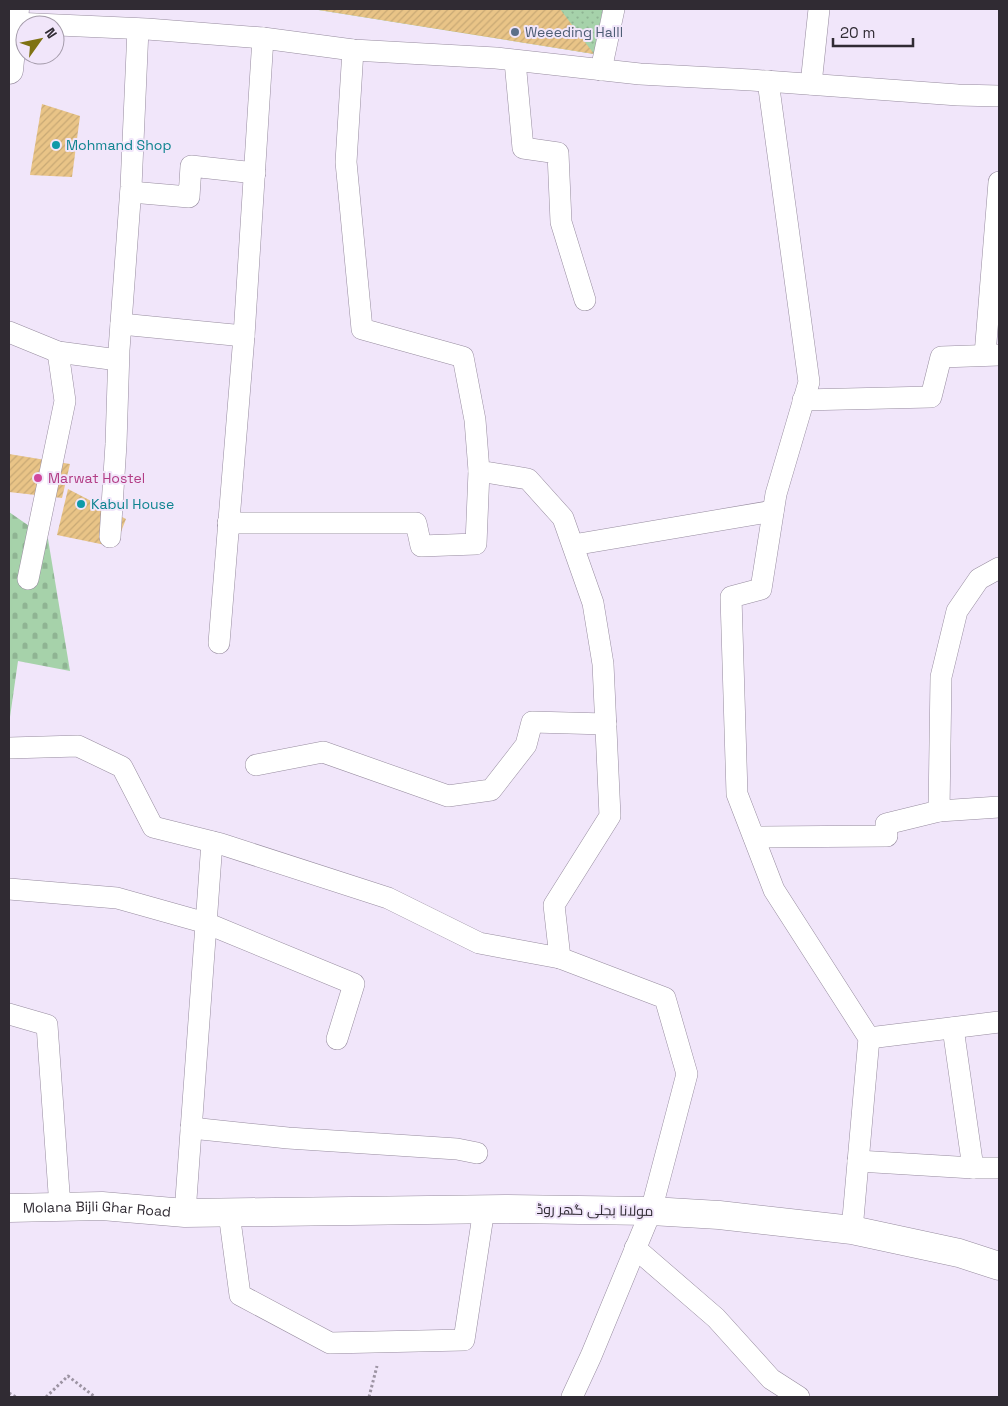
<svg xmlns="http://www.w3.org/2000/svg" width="1008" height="1406" viewBox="0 0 1008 1406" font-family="'Space Grotesk',Cairo,sans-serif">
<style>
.grass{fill:url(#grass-dots)}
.cemetery{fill:url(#cemetery-stones)}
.building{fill:url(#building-hatch)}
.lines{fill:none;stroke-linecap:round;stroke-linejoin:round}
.street-casing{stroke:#978c9f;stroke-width:22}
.secondary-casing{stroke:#978c9f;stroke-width:29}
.path{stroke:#9d94a3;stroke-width:3;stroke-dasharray:2.5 2.5;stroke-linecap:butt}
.street{stroke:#fff;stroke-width:21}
.secondary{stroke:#fff;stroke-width:28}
.service-dot{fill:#5c6f8a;stroke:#f1e6fa;stroke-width:2}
.culture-dot{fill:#0f9aa8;stroke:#f1e6fa;stroke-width:2}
.hotel-dot{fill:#d1479c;stroke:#f1e6fa;stroke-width:2}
.labels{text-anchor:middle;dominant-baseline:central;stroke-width:4;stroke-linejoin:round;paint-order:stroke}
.service-label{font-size:14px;fill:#4e5e75;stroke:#f1e6fa;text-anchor:start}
.culture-label{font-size:14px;fill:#0d838f;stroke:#f1e6fa;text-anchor:start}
.hotel-label{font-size:14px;fill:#b23c85;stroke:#f1e6fa;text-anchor:start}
.street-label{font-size:14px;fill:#302b33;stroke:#f1e6fa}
</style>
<defs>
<pattern id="grass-dots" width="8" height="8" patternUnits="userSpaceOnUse" patternTransform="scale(1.25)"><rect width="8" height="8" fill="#a6d2aa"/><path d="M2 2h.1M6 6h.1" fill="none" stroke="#8fb493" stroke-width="1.8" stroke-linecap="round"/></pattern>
<pattern id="cemetery-stones" width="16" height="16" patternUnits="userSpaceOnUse" patternTransform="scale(1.25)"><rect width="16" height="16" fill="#a6d2aa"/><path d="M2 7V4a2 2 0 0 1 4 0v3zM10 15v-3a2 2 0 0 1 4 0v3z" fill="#8fb493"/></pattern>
<pattern id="building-hatch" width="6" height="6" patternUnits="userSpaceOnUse" patternTransform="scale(1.25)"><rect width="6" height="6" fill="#e9c487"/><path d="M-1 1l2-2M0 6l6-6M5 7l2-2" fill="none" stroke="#c8a975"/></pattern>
</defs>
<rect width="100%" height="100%" fill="#f1e6fa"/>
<polygon class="grass" points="312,9 603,9 594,54"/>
<polygon class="cemetery" points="9,512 48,539 70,671 18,661 9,724"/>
<g class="building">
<polygon points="319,9 560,9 594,54 319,10"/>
<polygon points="42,104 80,116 72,177 30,175"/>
<polygon points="9,454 70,464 62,498 9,492"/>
<polygon points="68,489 126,519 115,547 57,535"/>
</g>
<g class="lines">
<g class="street-casing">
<g id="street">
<polyline points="14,23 147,29 263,38 353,50 496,58 640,74 751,80 958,95 999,96"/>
<polyline points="353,50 346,162 362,329 463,357 475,420 479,471 528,479 563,518 593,603 603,664 610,816 554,905 560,958 665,998 687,1074 651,1211 591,1356 572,1397"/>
<polyline points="515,61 523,148 558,153 561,222 585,300"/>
<polyline points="601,70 614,9"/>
<polyline points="768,81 809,382 776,494 761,589 731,597 737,794 774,890 869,1038 852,1230"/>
<polyline points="811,84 819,9"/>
<polyline points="131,192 189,197 191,166 255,173"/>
<polyline points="121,324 244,336"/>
<polyline points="9,332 58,352 118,360"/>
<polyline points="985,355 999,182"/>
<polyline points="803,400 931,397 941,357 999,355"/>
<polyline points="228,523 416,523 421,546 476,544 479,471"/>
<polyline points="110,537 116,444 119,350 131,187 138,29"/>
<polyline points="573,545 773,511"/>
<polyline points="28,579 65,401 58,352"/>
<polyline points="219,643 244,336 263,38"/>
<polyline points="9,748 78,746 122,767 153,827 221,844 388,898 479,943 560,958"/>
<polyline points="256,765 323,752 448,796 491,790 526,745 532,722 606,724"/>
<polyline points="939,811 999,807"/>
<polyline points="754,837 887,836 886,824 939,811 941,677 957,611 979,579 999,568"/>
<polyline points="9,889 117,898 206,923 354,984 337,1039"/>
<polyline points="9,1014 47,1025 60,1207"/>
<polyline points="953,1028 973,1168"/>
<polyline points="869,1038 999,1022"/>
<polyline points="191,1128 288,1138 457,1149 477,1153"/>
<polyline points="858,1161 973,1168 999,1168"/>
<polyline points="185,1213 212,842"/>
<polyline points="229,1213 240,1295 330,1343 464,1340 484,1209"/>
<polyline points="635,1248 716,1318 771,1379 799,1397"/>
</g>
</g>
<g class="secondary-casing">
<g id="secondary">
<polyline points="9,70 15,9"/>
<path id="s1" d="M9 1208 102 1206 185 1213 505 1209 651 1211 719 1215 852 1230 959 1253 999 1266"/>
</g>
</g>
<g class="path">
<polyline points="9,1393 16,1397"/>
<polyline points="46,1397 68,1376 95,1397"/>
<polyline points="369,1397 377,1366"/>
</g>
<use href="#street" class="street"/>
<use href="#secondary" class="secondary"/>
</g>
<circle class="service-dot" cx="515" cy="32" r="5"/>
<g class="culture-dot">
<circle cx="56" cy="145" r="5"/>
<circle cx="81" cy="504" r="5"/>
</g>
<circle class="hotel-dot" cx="38" cy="478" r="5"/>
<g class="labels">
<g class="service-label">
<text x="525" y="32">Weeeding Halll</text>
</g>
<g class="culture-label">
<text x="66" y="145">Mohmand Shop</text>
<text x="91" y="504">Kabul House</text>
</g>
<g class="hotel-label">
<text x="48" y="478">Marwat Hostel</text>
</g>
<g class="street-label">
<text stroke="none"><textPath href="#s1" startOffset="88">Molana Bijli Ghar Road</textPath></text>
<text transform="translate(595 1210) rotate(1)">مولانا بجلی گھر روڈ</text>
</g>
</g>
<rect width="1008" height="1406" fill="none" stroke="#302b33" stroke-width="20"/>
<g transform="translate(40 40) rotate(57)"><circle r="24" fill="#f1e6fa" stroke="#a49baa"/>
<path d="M0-4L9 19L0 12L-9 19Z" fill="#7f7212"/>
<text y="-8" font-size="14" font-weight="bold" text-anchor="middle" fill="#302b33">N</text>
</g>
<path d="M833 38v8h80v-8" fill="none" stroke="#302b33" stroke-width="2.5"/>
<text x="840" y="38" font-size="15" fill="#302b33" stroke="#f1e6fa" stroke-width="4" paint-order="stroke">20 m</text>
</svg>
